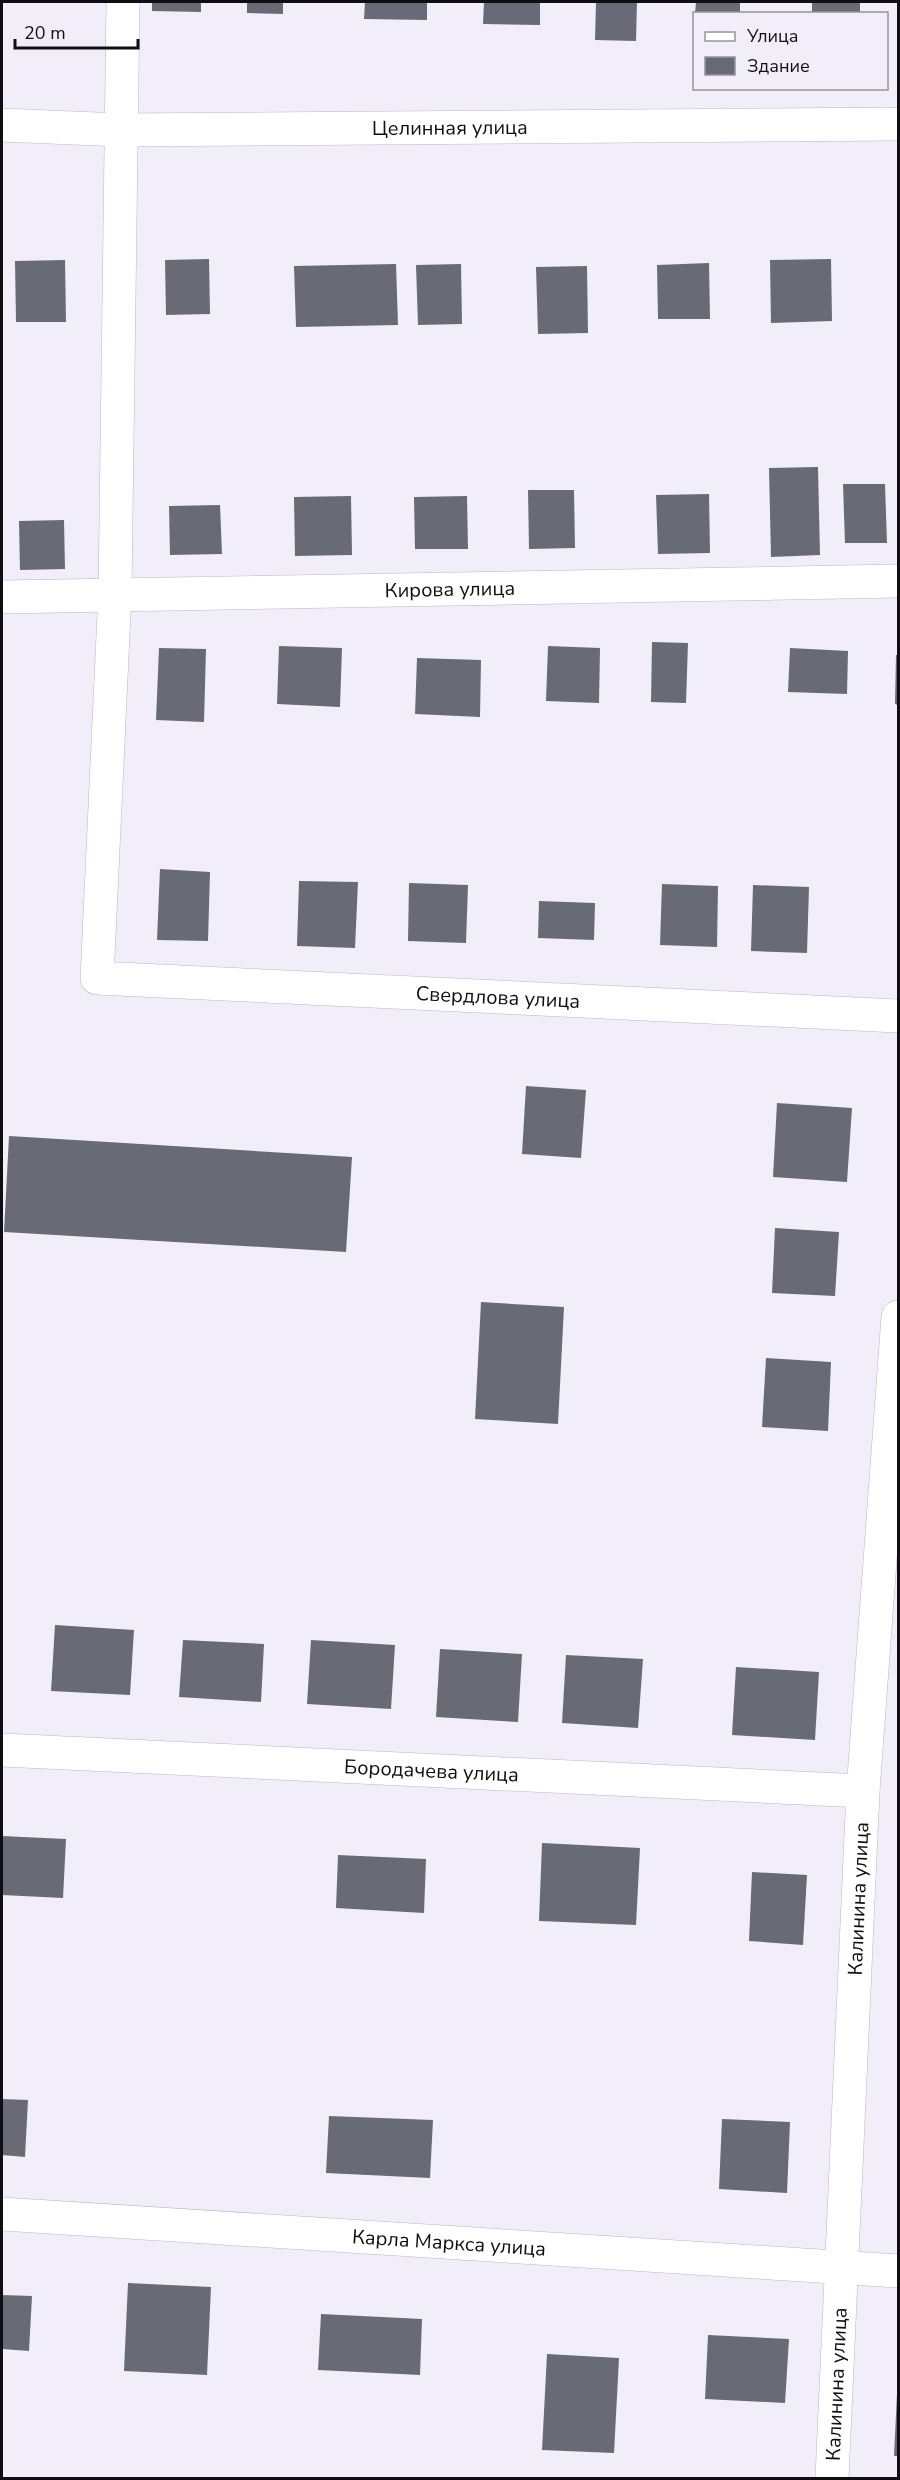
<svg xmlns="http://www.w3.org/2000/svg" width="900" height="2480" viewBox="0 0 900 2480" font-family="'Nunito Sans',sans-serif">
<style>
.building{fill:#686b75}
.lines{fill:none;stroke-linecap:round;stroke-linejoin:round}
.minor-casing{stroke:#bab7c2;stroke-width:34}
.minor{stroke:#fff;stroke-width:33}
.labels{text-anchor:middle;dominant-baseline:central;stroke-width:5;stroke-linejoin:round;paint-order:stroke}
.street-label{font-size:20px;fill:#100e12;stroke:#f1eefa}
</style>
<rect width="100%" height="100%" fill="#f1eefa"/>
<g class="building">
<polygon points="152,2 201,2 201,12 152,11"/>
<polygon points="247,2 283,2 283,14 247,13"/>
<polygon points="365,2 427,2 427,20 364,19"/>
<polygon points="484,2 540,2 540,25 483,24"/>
<polygon points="596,2 637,2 636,41 595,40"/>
<polygon points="696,2 740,2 740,14 695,14"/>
<rect x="812" y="2" width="48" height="12"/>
<polygon points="209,259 210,314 166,315 165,260"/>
<polygon points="831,259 832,321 771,323 770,260"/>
<polygon points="65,260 66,322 16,322 15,261"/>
<polygon points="709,263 710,319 658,319 657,265"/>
<polygon points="396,264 398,325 296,327 294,266"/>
<polygon points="461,264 462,324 418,325 416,265"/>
<polygon points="587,266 588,333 538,334 536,267"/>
<polygon points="818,467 820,555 771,557 769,468"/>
<polygon points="843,484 885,484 887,543 845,543"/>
<polygon points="528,490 574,490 575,548 529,549"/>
<polygon points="709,494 710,553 658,554 656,495"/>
<polygon points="351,496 352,555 295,556 294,497"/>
<polygon points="467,496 468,549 415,549 414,497"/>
<polygon points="220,505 222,554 170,555 169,506"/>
<polygon points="64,520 65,569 20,570 19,521"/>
<polygon points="652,642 688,643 686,703 651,702"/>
<polygon points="279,646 342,648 340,707 277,704"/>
<polygon points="548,646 600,648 599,703 546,701"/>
<polygon points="159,648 206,649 204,722 156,720"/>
<polygon points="790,648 848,651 847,694 788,692"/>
<polygon points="896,655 898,655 898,705 895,704"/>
<polygon points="417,658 481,660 480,717 415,714"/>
<polygon points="160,869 210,872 208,941 157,940"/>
<polygon points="299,881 358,882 355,948 297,946"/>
<polygon points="409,883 468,885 466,943 408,941"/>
<polygon points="662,884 718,886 717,947 660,945"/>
<polygon points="753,885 809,887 807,953 751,951"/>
<polygon points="539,901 595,903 594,940 538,938"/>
<polygon points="526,1086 586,1090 581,1158 522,1154"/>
<polygon points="777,1103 852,1108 847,1182 773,1177"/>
<polygon points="9,1136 352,1157 346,1252 4,1232"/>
<polygon points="775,1228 839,1232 835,1296 772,1293"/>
<polygon points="481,1302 564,1307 558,1424 475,1419"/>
<polygon points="766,1358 831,1362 828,1431 762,1427"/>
<polygon points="55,1625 134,1630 130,1695 51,1691"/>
<polygon points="183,1640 264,1644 261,1702 179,1697"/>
<polygon points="311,1640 395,1645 391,1709 307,1704"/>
<polygon points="440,1649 522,1654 518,1722 436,1717"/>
<polygon points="566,1655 643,1659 638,1728 562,1723"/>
<polygon points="736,1667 819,1672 815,1740 732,1735"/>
<polygon points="2,1836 66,1839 63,1898 2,1895"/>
<polygon points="542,1843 640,1848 636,1925 539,1921"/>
<polygon points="338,1855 426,1859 424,1913 336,1908"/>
<polygon points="752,1872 807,1875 803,1945 749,1941"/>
<polygon points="2,2099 28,2100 25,2157 2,2155"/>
<polygon points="329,2116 433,2120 430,2178 326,2173"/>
<polygon points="722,2119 790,2122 787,2193 719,2189"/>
<polygon points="128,2283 211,2287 207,2375 124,2371"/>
<polygon points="2,2295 32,2296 29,2351 2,2349"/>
<polygon points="321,2314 422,2319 420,2375 318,2370"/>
<polygon points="708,2335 789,2339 785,2403 705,2399"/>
<polygon points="547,2354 619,2358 614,2453 542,2450"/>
<polygon points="897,2394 898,2394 898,2456 894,2456"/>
</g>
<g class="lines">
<g class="minor-casing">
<g id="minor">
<path id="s1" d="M123 2 115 593 97 978 898 1016"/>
<path id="s2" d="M2 125 121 130 898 124"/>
<path id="s3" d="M2 597 898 581"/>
<path id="s4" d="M2 1750 863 1791"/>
<path id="s5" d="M2 2214 898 2271"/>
<path id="s6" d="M832 2478 863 1791 898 1317"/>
</g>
</g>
<use href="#minor" class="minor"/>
</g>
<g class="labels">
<g class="street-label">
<text stroke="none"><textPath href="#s2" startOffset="448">Целинная улица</textPath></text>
<text stroke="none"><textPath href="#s3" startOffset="448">Кирова улица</textPath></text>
<text stroke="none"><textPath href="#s1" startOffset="1378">Свердлова улица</textPath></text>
<text stroke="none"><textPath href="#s4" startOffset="430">Бородачева улица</textPath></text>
<text stroke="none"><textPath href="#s6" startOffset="580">Калинина улица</textPath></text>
<text stroke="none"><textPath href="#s5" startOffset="448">Карла Маркса улица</textPath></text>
<text stroke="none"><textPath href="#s6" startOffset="94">Калинина улица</textPath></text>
</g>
</g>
<rect width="900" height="2480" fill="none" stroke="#100e12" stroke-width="6"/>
<rect x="693" y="12" width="195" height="78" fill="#f1eefa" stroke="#97949d" stroke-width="1.5"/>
<rect x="705" y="32" width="30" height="9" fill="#ffffff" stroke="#97949d" stroke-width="1.5"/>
<text x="747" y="42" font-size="18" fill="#100e12">Улица</text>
<rect x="705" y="57" width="30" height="18" fill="#686b75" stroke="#97949d" stroke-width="1.5"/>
<text x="747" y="72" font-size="18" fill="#100e12">Здание</text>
<path d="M15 39v9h123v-9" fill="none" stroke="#100e12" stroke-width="3"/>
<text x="24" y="39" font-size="18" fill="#100e12" stroke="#f1eefa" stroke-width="4.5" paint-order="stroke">20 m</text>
</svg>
